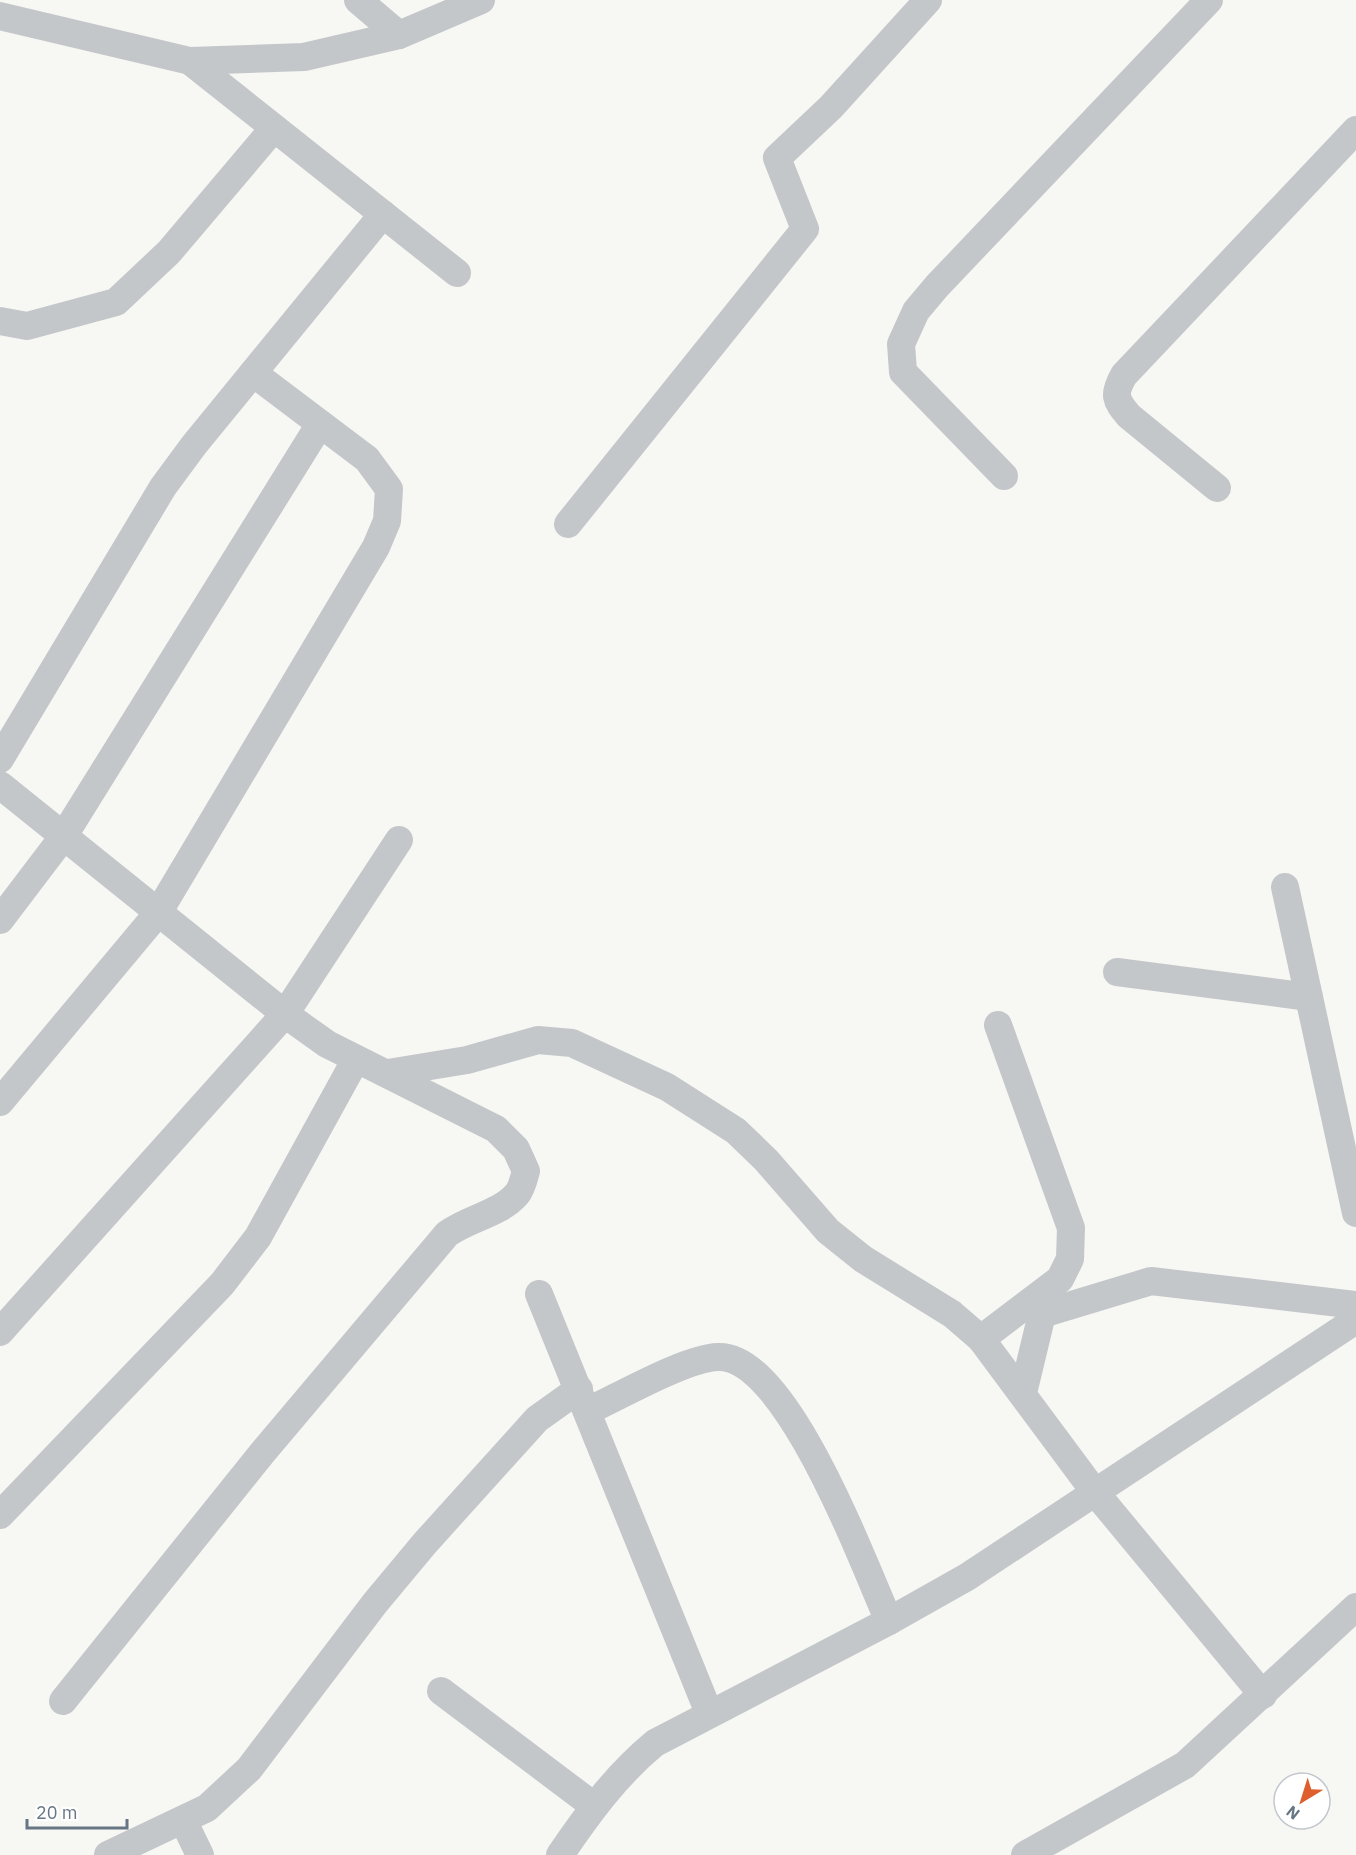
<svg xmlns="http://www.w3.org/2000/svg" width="1356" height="1855" viewBox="0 0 1356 1855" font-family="'IBM Plex Sans',sans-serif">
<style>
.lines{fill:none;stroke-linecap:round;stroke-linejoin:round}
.street{stroke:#c3c7ca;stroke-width:28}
</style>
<rect width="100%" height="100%" fill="#f7f7f4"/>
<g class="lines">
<g class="street">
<polyline points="358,0 399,35"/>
<polyline points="0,16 190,61 304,57 399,35 481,0"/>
<polyline points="190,61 457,273"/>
<polyline points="0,321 27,326 116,302 169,252 274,128"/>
<polyline points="1004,476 903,372 901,344 916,311 937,286 1209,0"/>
<path d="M1217 488 1129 416C1115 400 1113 394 1124 375L1356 130"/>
<polyline points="568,524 805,229 777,158 831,107 928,0"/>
<polyline points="0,759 163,487 194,445 383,214"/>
<path d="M0 785 285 1014 327 1044 496 1129 516 1149 526 1171C524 1178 522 1188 517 1194 500 1214 469 1218 447 1234L263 1452 63 1701"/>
<polyline points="1285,887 1356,1213"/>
<polyline points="0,920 63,837 320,424"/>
<polyline points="1117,972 1309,997"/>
<polyline points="388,1073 467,1060 538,1040 572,1043 667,1087 736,1131 766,1160 828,1231 863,1259 952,1314 981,1339 1094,1491 1263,1695"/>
<polyline points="0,1102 158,913 376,547 387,521 389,489 367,459 253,373"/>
<polyline points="539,1294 709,1713"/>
<polyline points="0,1332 285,1014 399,840"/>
<polyline points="981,1339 1060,1279 1070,1259 1071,1228 998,1025"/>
<polyline points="1023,1393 1042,1314 1151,1281 1356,1305"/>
<path d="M588 1411C620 1396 686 1358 718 1357 787 1354 864 1566 889 1621"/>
<polyline points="0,1515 222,1284 258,1237 356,1059"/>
<polyline points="441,1691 594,1806"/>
<polyline points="183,1820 200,1855"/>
<polyline points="108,1855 207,1808 249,1769 375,1603 425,1543 537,1419 579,1389"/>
<path d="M560 1855C588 1814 616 1775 655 1743L889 1621 967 1577 1356 1320"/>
<polyline points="1025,1855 1185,1765 1356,1607"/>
</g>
</g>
<g transform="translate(1302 1801) rotate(218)"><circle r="28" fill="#ffffff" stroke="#c2c8ce" stroke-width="1.5"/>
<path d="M0-4.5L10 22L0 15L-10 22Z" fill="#de5e2d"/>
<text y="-9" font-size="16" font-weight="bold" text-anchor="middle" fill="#677684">N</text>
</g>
<path d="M27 1819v9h100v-9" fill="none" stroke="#677684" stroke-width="3"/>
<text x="36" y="1819" font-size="18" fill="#677684" stroke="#ffffff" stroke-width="4.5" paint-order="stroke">20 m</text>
</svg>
